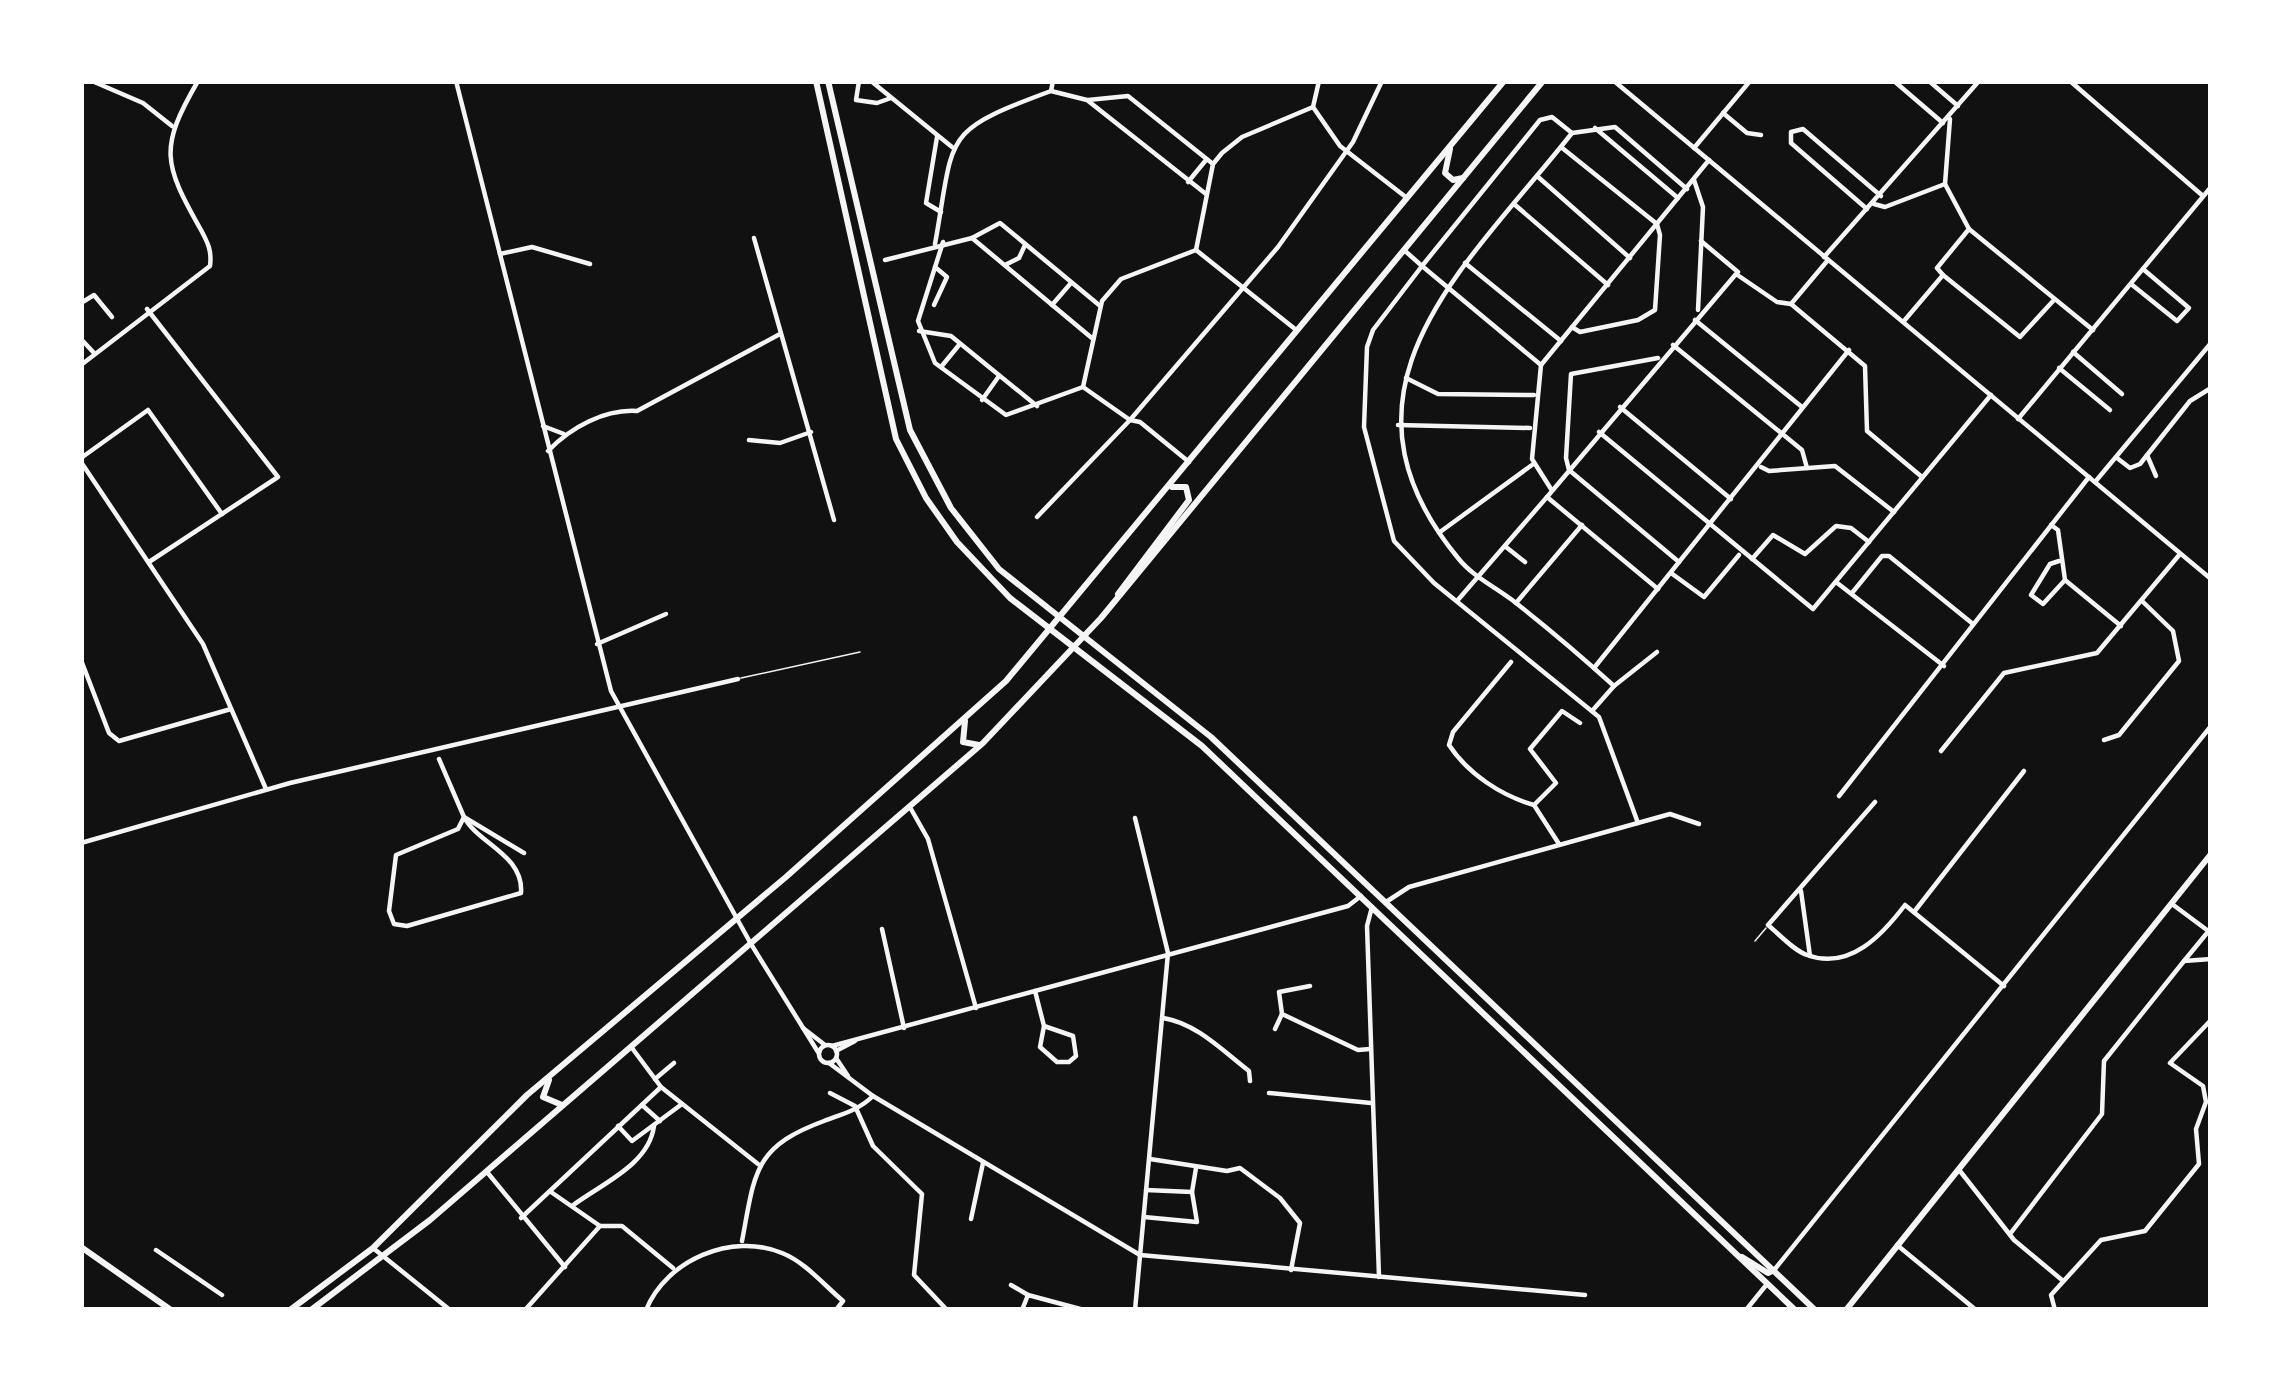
<svg xmlns="http://www.w3.org/2000/svg" width="2292" height="1391" viewBox="0 0 2292 1391" font-family="'PT Sans',sans-serif">
<style>
.lines{fill:none;stroke-linecap:round;stroke-linejoin:round}
.service{stroke:#f5f5f5;stroke-width:1.5}
.minor{stroke:#f5f5f5;stroke-width:4.5}
.tertiary{stroke:#f5f5f5;stroke-width:4.5}
.secondary{stroke:#f5f5f5;stroke-width:6}
.primary{stroke:#f5f5f5;stroke-width:6}
</style>
<rect width="100%" height="100%" fill="#111"/>
<g class="lines">
<g class="service">
<polyline points="741,678 860,652"/>
<polyline points="1755,941 1766,928"/>
</g>
<g class="minor">
<polyline points="92,81 143,103 172,126"/>
<polyline points="859,81 856,100 877,103 891,98"/>
<polyline points="871,81 952,147"/>
<polyline points="1894,81 1943,123"/>
<polyline points="1929,81 1958,106"/>
<polyline points="2070,81 2203,196"/>
<polyline points="1051,91 1087,100 1206,194"/>
<polyline points="1088,100 1128,96 1213,164"/>
<polyline points="1313,107 1340,146 1407,198"/>
<polyline points="1723,113 1747,133 1761,135"/>
<polyline points="1595,128 1678,198"/>
<polyline points="937,137 926,203 941,212"/>
<polyline points="1561,147 1657,224 1660,235 1655,310 1638,320 1580,332 1572,327"/>
<polyline points="1694,148 1750,81"/>
<polyline points="1537,176 1630,258"/>
<polyline points="1694,180 1703,207 1698,310"/>
<polyline points="1188,182 1206,160"/>
<polyline points="1945,184 1950,119"/>
<polyline points="1514,204 1608,285"/>
<polyline points="1874,204 1885,207 1945,184 1969,229 2093,330"/>
<polyline points="1867,209 1791,143 1791,132 1803,129 1881,196"/>
<polyline points="1969,229 1937,268 1943,275 2020,337 2054,300"/>
<polyline points="754,238 834,520"/>
<polyline points="972,238 1000,223 1099,305"/>
<polyline points="1701,241 1738,272"/>
<polyline points="943,242 918,321 935,363 1006,415 1083,387 1102,301 1121,279 1196,250 1213,164 1222,153 1242,137 1313,107 1319,81"/>
<path d="M935 244C955 133 940 132 1051 91L1053 81"/>
<polyline points="1196,250 1295,329"/>
<polyline points="1404,250 1422,266 1373,330 1367,347 1364,427 1394,541 1434,583 1599,717 1638,823"/>
<polyline points="500,254 532,247 590,264"/>
<polyline points="1824,257 1979,81"/>
<polyline points="885,260 972,238 1093,339"/>
<polyline points="1465,263 1561,341"/>
<polyline points="1005,265 1019,258 1025,245"/>
<polyline points="2131,284 2177,321 2189,308 2143,269"/>
<polyline points="81,303 94,295 112,317"/>
<polyline points="1791,304 1865,366 1867,431 1922,477"/>
<polyline points="934,305 947,277 935,267"/>
<polyline points="1052,305 1071,283"/>
<polyline points="147,309 278,477 149,562"/>
<polyline points="1695,320 1802,407"/>
<polyline points="1904,321 1943,275"/>
<polyline points="919,331 951,336 1037,406"/>
<polyline points="81,339 94,353"/>
<polyline points="1673,345 1802,450 1807,468"/>
<polyline points="2073,352 2122,394"/>
<polyline points="1658,358 1571,374 1566,458 1569,470 1679,562"/>
<path d="M81 365 210 266C212 251 208 243 201 230 163 163 159 148 198 81"/>
<polyline points="1541,365 1422,266 1540,120 1552,117 1572,133"/>
<polyline points="941,367 959,345"/>
<polyline points="2059,368 2110,410"/>
<polyline points="1406,378 1438,394 1534,395"/>
<polyline points="1083,387 1130,420 1278,247 1353,142 1382,81"/>
<polyline points="982,400 999,376"/>
<polyline points="1620,407 1731,499"/>
<polyline points="2018,419 2211,187"/>
<polyline points="1398,425 1530,428"/>
<polyline points="543,426 564,434"/>
<polyline points="1599,432 1813,609 1991,395"/>
<polyline points="749,440 780,443 811,432"/>
<path d="M548 451C571 427 605 409 637 411L780 334"/>
<polyline points="2147,455 2156,476"/>
<polyline points="81,458 148,410 222,514"/>
<polyline points="2117,458 2130,468 2140,464 2190,401 2211,388"/>
<polyline points="81,462 203,644 266,789"/>
<polyline points="1761,467 1769,471 1835,466 1894,512"/>
<polyline points="2095,482 2211,343"/>
<polyline points="1551,489 1532,459 1541,365 1709,160"/>
<polyline points="1037,517 1130,420 1140,422 1189,462"/>
<polyline points="2051,525 2058,530 2065,580 2121,626"/>
<polyline points="1440,532 1532,465"/>
<polyline points="1506,547 1525,562"/>
<polyline points="1752,559 1773,535 1805,554 1836,526 1851,528 1869,542"/>
<polyline points="2059,561 2050,564 2031,595 2043,604 2065,580"/>
<polyline points="1671,573 1704,597 1739,555"/>
<polyline points="1836,582 1944,666"/>
<polyline points="1658,589 1547,497 1736,274 1777,302 1791,304 1828,260"/>
<polyline points="1852,593 1882,556 1889,556 1973,624"/>
<polyline points="1457,601 1547,497"/>
<polyline points="1516,603 1582,525"/>
<polyline points="597,644 666,614"/>
<polyline points="81,660 109,733 119,741 231,709"/>
<path d="M1511 662 1453 732 1449 745C1468 774 1502 796 1534 805L1556 783 1530 749 1562 711 1580 723"/>
<polyline points="1594,668 1849,350"/>
<polyline points="1614,686 1657,652"/>
<path d="M1592 711 1614 686C1582 657 1549 629 1516 603 1497 588 1473 577 1458 558 1318 388 1468 265 1572 133L1615 127 1687 189"/>
<polyline points="2104,740 2119,735 2179,661 2173,631 2142,601"/>
<polyline points="1941,751 2004,673 2097,653 2180,554"/>
<polyline points="439,759 464,817 524,853"/>
<polyline points="1839,796 2089,477"/>
<path d="M1875 802 1768 925C1779 934 1793 950 1807 955 1850 971 1883 934 1905 905L2004 986"/>
<polyline points="1534,805 1559,844"/>
<polyline points="911,809 928,839 976,1008"/>
<path d="M464 817C478 844 524 855 521 893L407 926 394 924 389 911 396 855 458 829Z"/>
<polyline points="1135,818 1168,953 1135,1310"/>
<polyline points="81,843 290,783 738,679"/>
<polyline points="1801,891 1810,956"/>
<polyline points="1386,902 1409,887 1670,814 1699,824"/>
<polyline points="2172,904 2211,933"/>
<polyline points="1372,907 1367,926 1379,1277"/>
<polyline points="1914,912 2024,771"/>
<polyline points="882,929 904,1028"/>
<polyline points="751,944 818,1052"/>
<polyline points="2184,961 2207,933"/>
<polyline points="1310,986 1279,992 1282,1014 1358,1050 1370,1049"/>
<polyline points="1035,991 1044,1026 1073,1036 1076,1056 1069,1062 1057,1062 1040,1047 1044,1026"/>
<path d="M1163 1018C1196 1023 1223 1051 1249 1071L1250 1081"/>
<polyline points="803,1028 825,1045"/>
<polyline points="1275,1029 1282,1014"/>
<circle cx="828" cy="1054" r="9"/>
<polyline points="832,1046 1348,906 1361,896"/>
<polyline points="632,1048 661,1087 758,1164"/>
<polyline points="836,1051 855,1041"/>
<polyline points="836,1058 848,1076"/>
<polyline points="829,1063 873,1096 1140,1255 1585,1295"/>
<polyline points="655,1079 674,1063"/>
<polyline points="830,1093 855,1106 873,1146 922,1194 914,1275 947,1310"/>
<polyline points="1269,1093 1371,1103"/>
<polyline points="642,1105 660,1121"/>
<polyline points="618,1126 632,1141 682,1104"/>
<polyline points="1150,1159 1227,1171 1240,1168 1280,1198 1300,1223 1291,1270"/>
<polyline points="1960,1171 2014,1240 2062,1280"/>
<polyline points="487,1172 565,1267"/>
<polyline points="1146,1190 1192,1192"/>
<polyline points="551,1192 600,1226"/>
<path d="M572 1206C601 1184 649 1165 654 1126"/>
<polyline points="1144,1217 1197,1222 1192,1192 1196,1168"/>
<polyline points="521,1218 661,1087"/>
<polyline points="971,1219 983,1163"/>
<polyline points="2010,1234 2102,1114 2104,1061 2184,961 2211,959"/>
<path d="M742 1241C755 1173 753 1147 824 1121 842 1114 859 1110 873 1096"/>
<polyline points="1897,1245 1976,1310"/>
<polyline points="156,1250 222,1295"/>
<polyline points="1775,1269 2211,726"/>
<polyline points="1011,1285 1028,1295"/>
<polyline points="81,1308 83,1310"/>
<polyline points="525,1310 600,1226 622,1226 673,1268"/>
<path d="M646 1310C666 1260 732 1232 782 1253 805 1262 824 1285 843 1301L836 1310"/>
<polyline points="1022,1310 1028,1295 1084,1310"/>
<polyline points="1746,1310 1767,1284"/>
<polyline points="2055,1310 2051,1295 2101,1240 2145,1231 2199,1164 2196,1129 2206,1102 2203,1086 2170,1063 2211,1020"/>
</g>
<g class="tertiary">
<polyline points="456,81 611,691 751,944"/>
<polyline points="1614,81 2211,579"/>
<polyline points="81,85 83,81"/>
<polyline points="373,1248 450,1310"/>
</g>
<g class="secondary">
<polyline points="816,81 896,439 926,498 957,542 1010,598 1202,746 1795,1310"/>
<polyline points="828,81 910,430 951,508 999,569 1211,737 1815,1310"/>
<polyline points="1450,149 1445,173 1453,180 1463,178"/>
<polyline points="1118,594 1189,500 1186,487 1172,487"/>
<polyline points="965,721 963,742 979,745"/>
<polyline points="549,1080 543,1097 562,1105"/>
<polyline points="1742,1257 1768,1273 1774,1270"/>
<polyline points="290,1310 373,1248 527,1095 786,877 1006,681 1504,81"/>
<polyline points="311,1310 430,1220 983,743 1101,618 1543,81"/>
<polyline points="1846,1310 2211,854"/>
</g>
<polyline class="primary" points="81,1247 171,1310"/>
</g>
<rect width="2292" height="1391" fill="none" stroke="#ffffff" stroke-width="168"/>
</svg>
